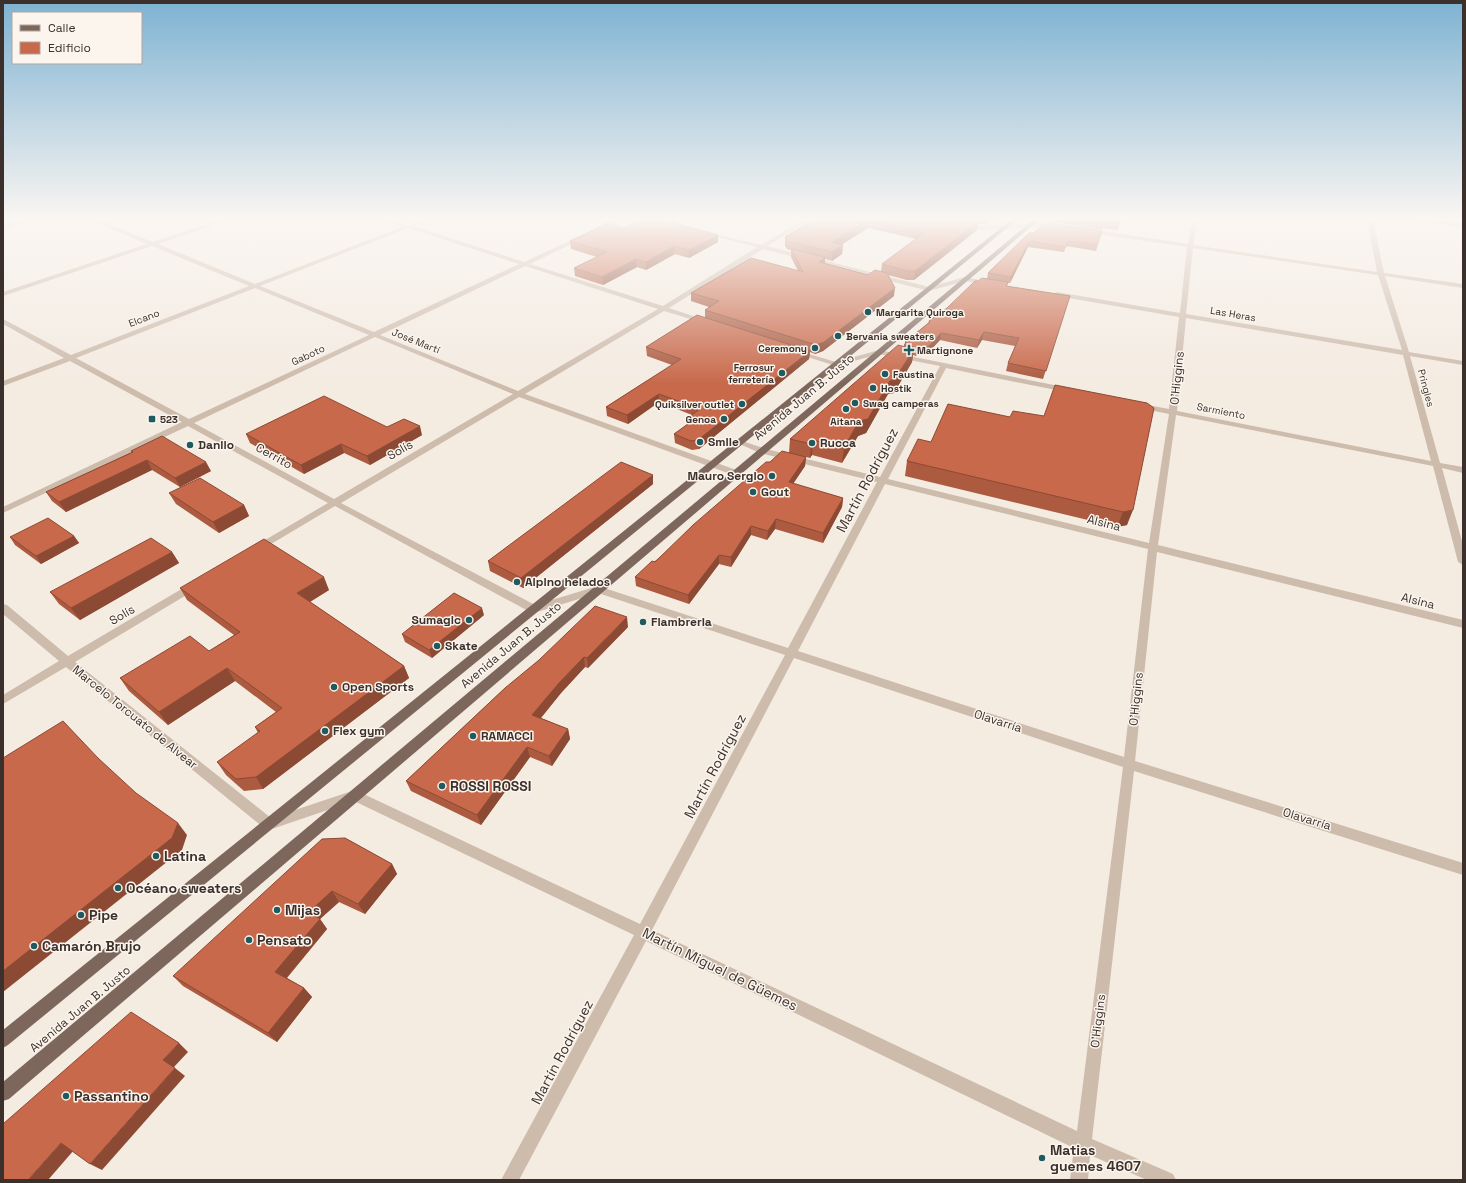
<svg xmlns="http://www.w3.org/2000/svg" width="1466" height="1183" viewBox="0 0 1466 1183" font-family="'Space Grotesk',sans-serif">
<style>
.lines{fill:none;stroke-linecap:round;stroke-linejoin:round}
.minor{fill:#cdbbac;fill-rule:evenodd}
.major{fill:#7d675c;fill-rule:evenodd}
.wall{fill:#ac5a40;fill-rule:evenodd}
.shaded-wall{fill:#8c4a34}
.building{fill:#c8694b;stroke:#8c4a34}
.poi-dot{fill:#1f5a5e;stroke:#fbf5ee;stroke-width:1.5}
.labels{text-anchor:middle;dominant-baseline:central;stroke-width:3;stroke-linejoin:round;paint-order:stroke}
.far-poi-label{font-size:10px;font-weight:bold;fill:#3b302b;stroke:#fbf5ee;text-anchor:start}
.far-street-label{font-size:10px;fill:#3b302b;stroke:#fbf5ee}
.street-label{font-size:12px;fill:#3b302b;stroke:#fbf5ee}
.poi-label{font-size:12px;font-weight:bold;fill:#3b302b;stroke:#fbf5ee;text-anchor:start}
.near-street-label{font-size:14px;fill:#3b302b;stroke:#fbf5ee}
.near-poi-label{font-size:14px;font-weight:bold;fill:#3b302b;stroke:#fbf5ee;text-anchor:start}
</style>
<rect width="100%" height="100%" fill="#f4ebe1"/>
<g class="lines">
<g class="minor">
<polygon points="26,219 35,219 3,229 3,225"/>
<path d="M88 219H95L153 242 223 219H231L158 244 255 284 402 227 381 219C391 219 399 225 407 225 414 225 421 219 430 219L413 226 524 262 580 236H584V238L530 264 663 306 757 247 702 233V231L761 245 805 219H812L767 246 929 287 965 277 990 282V284L988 285 965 281 929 291 763 249 669 308 708 321V323H704L664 311 525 394 739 471 740 473 739 475H733L519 397 341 503 535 605 598 586 788 648 877 482 760 453 735 442 739 440 766 449 880 477 940 366 879 354 836 366 795 353V351H799L836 362 879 350 1069 388 1070 390 1066 392 946 368 888 479 1149 543 1169 414 1139 408 1138 406 1142 404 1169 409 1179 317 1057 296 1054 294 1057 292 1180 313 1187 247 1089 233 1086 231 1089 229 1188 244 1192 219H1198L1193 245 1377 272 1367 219H1373L1384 273 1463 284V288L1385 276 1409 352 1463 361V365L1410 356 1440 463 1463 467V473L1442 468 1463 545V565L1458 562 1433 466 1176 415 1158 545 1463 620V628L1157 552 1135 761 1463 863V875L1134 771 1092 1139 1173 1174 1176 1180H1147L1090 1155 1088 1180H1070L1074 1148 646 941 519 1180H501L634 935 354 801 269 830 264 828 66 667 3 704V695L59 661 3 614V604L7 605 68 656 190 584H198L199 586 198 588 75 662 271 818 355 790 640 924 785 655 598 593 534 613 530 612 335 506 261 550H255L253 548 255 546 328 503 188 426 3 513V507L182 422 70 361 3 386V381L64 358 3 324V319L71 355 249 286 152 246 3 296V292L147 244ZM408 228 519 264 374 332 260 286ZM1193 248 1378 275 1402 350 1186 314ZM525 266 658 309 518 391 380 335ZM255 288 369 335 189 419 76 358ZM1186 318 1403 355 1431 461 1177 411ZM375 337 513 394 334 499 194 423ZM885 484 1148 549 1124 757 798 651ZM794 658 1123 767 1077 1131 652 930Z"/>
<polygon points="617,219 624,219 600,231 595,230"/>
<polygon points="937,219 947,219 982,226 1048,223 1060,226 1057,228 1048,227 982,230"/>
<polygon points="1409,219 1425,219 1463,223 1463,227 1412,221"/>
</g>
<g class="major">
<polygon points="1012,219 1018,219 8,1045 3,1048 3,1030"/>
<polygon points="1034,219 1040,219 9,1099 3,1101 3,1082"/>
</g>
</g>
<g class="wall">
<path d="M815 219H991L984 224 978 223 977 230 914 280H907L888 275 894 296 823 351 815 354 810 352 809 359 699 449 692 450 675 443 674 434 687 425 686 419 692 415 659 402 628 424 607 416 606 407 672 365 647 356 646 347 705 318V310L709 307 691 301V293L798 271 791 257V250L787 249 785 246V237ZM868 228 916 239 882 264 881 271 868 275 825 263V259L832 261 842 254 843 245 842 244Z"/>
<polygon points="1055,219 1121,219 1118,230 1103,228 1102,230 1054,222"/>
<polygon points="624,228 718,242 689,258 675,254 646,270 637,267 603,285 575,276 574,268 597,257 571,249 570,241"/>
<polygon points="1102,231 1096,251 1066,246 1064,252 1028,247 1010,283 1008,283 1007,286 1070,296 1043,379 1006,371 1008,363 1015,346 982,340 977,348 940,340 926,355 918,353 916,356 913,355 912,362 894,393 888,394 866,433 858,436 842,463 812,455 810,458 806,457 805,466 793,484 843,498 842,507 823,543 775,529 767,540 751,535 731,567 719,564 689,604 636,586 635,577 789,453 790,439 904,347 905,342 928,323 929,321 947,308 978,281 987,279 988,273 1032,234"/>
<polygon points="1147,403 1127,525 1117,527 905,476 907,461 931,442 1044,416"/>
<polygon points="387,427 422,435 370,465 344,453 304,474 250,443 246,434"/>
<polygon points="131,451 211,471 180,487 152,470 66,512 52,501 46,492 132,452"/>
<polygon points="653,475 653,484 523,588 490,571 488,561"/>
<polygon points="169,493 244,505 249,516 219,533 176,504"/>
<polygon points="74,536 79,543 41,564 15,545 10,537"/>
<polygon points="172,552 179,563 80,620 59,604 50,592"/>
<polygon points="180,588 329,590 310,602 404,666 409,678 263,789 244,791 226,775 217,762 258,733 255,727 276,712 235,681 168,725 129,691 120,678 209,651 234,635 187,600"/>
<polygon points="484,615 432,658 405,642 402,634"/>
<polygon points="628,627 588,668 585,667 561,693 541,718 568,729 570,739 552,766 530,757 481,825 411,791 406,781 505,688"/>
<polygon points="345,838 392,864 397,874 365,914 339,902 320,919 327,929 287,978 304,988 312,997 277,1042 183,986 173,976"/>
</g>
<g class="shaded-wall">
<polygon points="869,219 868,228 832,251 832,242"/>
<polygon points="985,219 991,219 984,224"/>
<polygon points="978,222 977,230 914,280 915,271"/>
<polygon points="718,235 718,242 689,258 689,250"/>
<polygon points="1029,241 1028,247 1010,283 1011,277"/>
<polygon points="843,245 842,254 832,261 832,252"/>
<polygon points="674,246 675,254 646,270 646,262"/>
<polygon points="825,257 825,266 819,262"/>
<polygon points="636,259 637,267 603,285 602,277"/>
<polygon points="895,288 894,296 823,351 815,354 816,345"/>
<polygon points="984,332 982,340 977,348 979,340"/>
<polygon points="941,333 940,340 926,355 928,347"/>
<polygon points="919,345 918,353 916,356 917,348"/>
<polygon points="914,349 912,362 894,393 888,394 866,433 858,436 842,463 844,448 859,421"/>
<polygon points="810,351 809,359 699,449 698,440"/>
<polygon points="659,394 659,402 628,424 627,415"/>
<polygon points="420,426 422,435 370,465 367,456"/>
<polygon points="813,440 812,455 810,458 811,444"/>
<polygon points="341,444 344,453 304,474 301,465"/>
<polygon points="806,457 805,466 788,491 789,482"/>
<polygon points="147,460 152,470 66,512 59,502"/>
<polygon points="206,462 211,471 180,487 175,478"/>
<polygon points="653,475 653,484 523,588 521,578"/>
<polygon points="843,498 842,507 823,543 823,533"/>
<polygon points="244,505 249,516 219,533 213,522"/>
<polygon points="1133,510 1127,525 1117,527 1123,512"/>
<polygon points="776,519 775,529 767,540 768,531"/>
<polygon points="751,526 751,535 731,567 731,557"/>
<polygon points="74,536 79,543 41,564 36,556"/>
<polygon points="172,552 179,563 80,620 71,608"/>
<polygon points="719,555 719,564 689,604 688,595"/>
<polygon points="324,577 329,590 303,606 297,593"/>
<polygon points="482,608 484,615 432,658 429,650"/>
<polygon points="627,617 628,627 588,668 587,658"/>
<polygon points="584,657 585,667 561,693 535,725 532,715 559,683"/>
<polygon points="404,666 409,678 263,789 256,777"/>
<polygon points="227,668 235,681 168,725 159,712"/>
<polygon points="568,729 570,739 552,766 549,756"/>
<polygon points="527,747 530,757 481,825 477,815"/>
<polygon points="178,823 187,835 182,850 3,992 3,971"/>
<polygon points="392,864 397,874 365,914 358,904"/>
<polygon points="332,891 339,902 320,919 327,929 283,982 275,972 309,912"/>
<polygon points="304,988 312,997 277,1042 268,1033"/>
<polygon points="179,1043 188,1052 173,1068 163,1060"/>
<polygon points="175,1068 185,1076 102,1170 90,1164"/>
<polygon points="61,1143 74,1150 48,1180 28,1180"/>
</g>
<g class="building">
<polygon points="642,219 660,219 718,235 689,250 674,246 646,262 636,259 602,277 574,268 607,252 570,241 608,223 624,228"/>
<polygon points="815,219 966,219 978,222 915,271 908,271 882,264 925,232 869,219 832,242 843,245 832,252 787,241 785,237"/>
<polygon points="1080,219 1121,219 1120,223 1105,221 1104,223"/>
<polygon points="1049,223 1102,231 1097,245 1068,241 1066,247 1029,241 1011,277 988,273 1030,232 1032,234 1041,227"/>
<polygon points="791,249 825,257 819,262 868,275 875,270 887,273 895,288 824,342 816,345 705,310 719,301 691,293 751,258 803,272"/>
<polygon points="982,278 1008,282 1006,286 1070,296 1046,371 1008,363 1019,338 984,332 979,340 941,333 928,347 919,345 917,348 904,345 907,343 905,342 930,322 929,321 947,308 975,281 978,281"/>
<polygon points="697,315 810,351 698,440 691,441 674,434 692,421 686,419 700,409 659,394 627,415 606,407 681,359 646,347"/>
<polygon points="898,345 914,349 895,379 890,381 868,419 859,421 844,448 813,440 811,444 790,439"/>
<polygon points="1055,385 1147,403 1154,408 1133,510 1123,512 907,461 918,439 931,442 948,404 1010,417 1013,411 1044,416"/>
<polygon points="324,396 387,427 404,419 420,426 367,456 341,444 301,465 246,434"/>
<polygon points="162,436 206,462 175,478 147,460 59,502 46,492 133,452 131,451"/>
<polygon points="782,451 806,457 789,482 843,498 823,533 776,519 768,531 751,526 731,557 719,555 688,595 635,577 652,561 655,562 693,525 759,468 766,462 770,462"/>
<polygon points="621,462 653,475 521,578 488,561"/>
<polygon points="200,478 244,505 213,522 169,493"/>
<polygon points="48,518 74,536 36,556 10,537"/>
<polygon points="151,538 172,552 71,608 50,592"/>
<polygon points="264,539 324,577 297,593 404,666 256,777 236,779 217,762 260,731 255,727 282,708 227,668 159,712 120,678 190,636 209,651 240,632 180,588"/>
<polygon points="454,593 482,608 429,650 402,634"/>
<polygon points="595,606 627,617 587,658 584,657 559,683 532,715 568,729 549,756 527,747 477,815 406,781 505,688 539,660"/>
<polygon points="63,721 98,758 136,793 178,823 172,838 3,971 3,758"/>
<polygon points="345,838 392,864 358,904 332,891 309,912 320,919 275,972 304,988 268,1033 173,976 322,839"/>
<polygon points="131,1012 179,1043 163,1060 175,1068 90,1164 61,1143 28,1180 3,1180 3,1124"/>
</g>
<linearGradient id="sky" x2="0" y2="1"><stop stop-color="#7eb2d2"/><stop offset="0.57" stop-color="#faf6f2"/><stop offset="1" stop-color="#faf6f2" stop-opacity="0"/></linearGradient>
<rect width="1466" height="384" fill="url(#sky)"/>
<g class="poi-dot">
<circle cx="868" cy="312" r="4"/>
<circle cx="838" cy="336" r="4"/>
<circle cx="815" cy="348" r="4"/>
<path d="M907 344h4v4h4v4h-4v4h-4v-4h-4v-4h4z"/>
<circle cx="782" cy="373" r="4"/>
<circle cx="885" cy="374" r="4"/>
<circle cx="873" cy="388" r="4"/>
<circle cx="855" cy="403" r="4"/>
<circle cx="742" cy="404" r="4"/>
<circle cx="846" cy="409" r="4"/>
<rect x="148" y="415" width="8" height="8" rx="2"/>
<circle cx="724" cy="419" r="4"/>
<circle cx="700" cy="442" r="4"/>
<circle cx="812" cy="443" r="4"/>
<circle cx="190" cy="445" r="4"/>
<circle cx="772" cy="476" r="4"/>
<circle cx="753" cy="492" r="4"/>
<circle cx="517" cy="582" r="4"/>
<circle cx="469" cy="620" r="4"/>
<circle cx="643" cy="622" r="4"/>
<circle cx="437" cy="646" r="4"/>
<circle cx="334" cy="687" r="4"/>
<circle cx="325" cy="731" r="4"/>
<circle cx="473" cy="736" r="4"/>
<circle cx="442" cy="786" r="4"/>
<circle cx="156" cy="856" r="4"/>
<circle cx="118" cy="888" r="4"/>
<circle cx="277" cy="910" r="4"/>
<circle cx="81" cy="915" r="4"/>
<circle cx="249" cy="940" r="4"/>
<circle cx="34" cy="946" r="4"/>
<circle cx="66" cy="1096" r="4"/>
<circle cx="1042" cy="1158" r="4"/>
</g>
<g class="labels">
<g class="far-poi-label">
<text x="876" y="312">Margarita Quiroga</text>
<text x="846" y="336">Bervania sweaters</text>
<text x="807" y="348" text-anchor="end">Ceremony</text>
<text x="917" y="350">Martignone</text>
<text x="774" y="367" text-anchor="end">Ferrosur<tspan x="774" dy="12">ferretería</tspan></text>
<text x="893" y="374">Faustina</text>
<text x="881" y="388">Hostik</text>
<text x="863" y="403">Swag camperas</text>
<text x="734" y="404" text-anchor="end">Quiksilver outlet</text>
<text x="160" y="419">523</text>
<text x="716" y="419" text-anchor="end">Genoa</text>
<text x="846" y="421" text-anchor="middle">Aitana</text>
</g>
<g class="far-street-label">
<text transform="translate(1233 314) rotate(10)">Las Heras</text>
<text transform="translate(144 318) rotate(-21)">Elcano</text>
<text transform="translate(416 341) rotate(22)">José Martí</text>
<text transform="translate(308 355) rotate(-25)">Gaboto</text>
<text transform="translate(1426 388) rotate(75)">Pringles</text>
<text transform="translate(1221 411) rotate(11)">Sarmiento</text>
</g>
<g class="street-label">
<text transform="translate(1177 378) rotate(-84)">O'Higgins</text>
<text transform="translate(804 397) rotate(-40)">Avenida Juan B. Justo</text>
<text transform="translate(400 450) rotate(-30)">Solís</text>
<text transform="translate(274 456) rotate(29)">Cerrito</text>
<text transform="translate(1104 523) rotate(14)">Alsina</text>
<text transform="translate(1418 601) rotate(14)">Alsina</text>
<text transform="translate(122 615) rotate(-31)">Solís</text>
<text transform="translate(511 645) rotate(-40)">Avenida Juan B. Justo</text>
<text transform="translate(1136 699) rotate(-84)">O'Higgins</text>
<text transform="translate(135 717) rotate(39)">Marcelo Torcuato de Alvear</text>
<text transform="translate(998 721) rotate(18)">Olavarría</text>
<text transform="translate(1307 819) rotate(17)">Olavarría</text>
<text transform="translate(80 1009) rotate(-40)">Avenida Juan B. Justo</text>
<text transform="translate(1098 1021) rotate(-83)">O'Higgins</text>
</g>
<g class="poi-label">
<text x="708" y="442">Smile</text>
<text x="820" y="443">Rucca</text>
<text x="198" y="445">Danilo</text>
<text x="764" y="476" text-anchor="end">Mauro Sergio</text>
<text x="761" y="492">Gout</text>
<text x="525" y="582">Alpino helados</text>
<text x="461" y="620" text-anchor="end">Sumagic</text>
<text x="651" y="622">Fiambreria</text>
<text x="445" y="646">Skate</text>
<text x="342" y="687">Open Sports</text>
<text x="333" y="731">Flex gym</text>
<text x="481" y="736">RAMACCI</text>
</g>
<g class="near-street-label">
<text transform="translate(867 480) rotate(-62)">Martín Rodríguez</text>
<text transform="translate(715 766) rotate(-62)">Martín Rodríguez</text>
<text transform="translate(720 969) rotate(26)">Martín Miguel de Güemes</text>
<text transform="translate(562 1052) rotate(-62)">Martín Rodríguez</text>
</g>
<g class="near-poi-label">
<text x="450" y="786">ROSSI ROSSI</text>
<text x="164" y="856">Latina</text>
<text x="126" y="888">Océano sweaters</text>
<text x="285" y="910">Mijas</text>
<text x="89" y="915">Pipe</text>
<text x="257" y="940">Pensato</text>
<text x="42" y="946">Camarón Brujo</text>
<text x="74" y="1096">Passantino</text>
<text x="1050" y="1150">Matias<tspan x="1050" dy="16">guemes 4607</tspan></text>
</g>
</g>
<rect width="1466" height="1183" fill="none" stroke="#3b302b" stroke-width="8"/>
<rect x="12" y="12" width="130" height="52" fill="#fbf5ee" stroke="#aea6a0"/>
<rect x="20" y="25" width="20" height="6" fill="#7d675c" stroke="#aea6a0"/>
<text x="48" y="32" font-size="12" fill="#3b302b">Calle</text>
<rect x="20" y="42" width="20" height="12" fill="#c8694b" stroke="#aea6a0"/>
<text x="48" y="52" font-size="12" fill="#3b302b">Edificio</text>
</svg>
